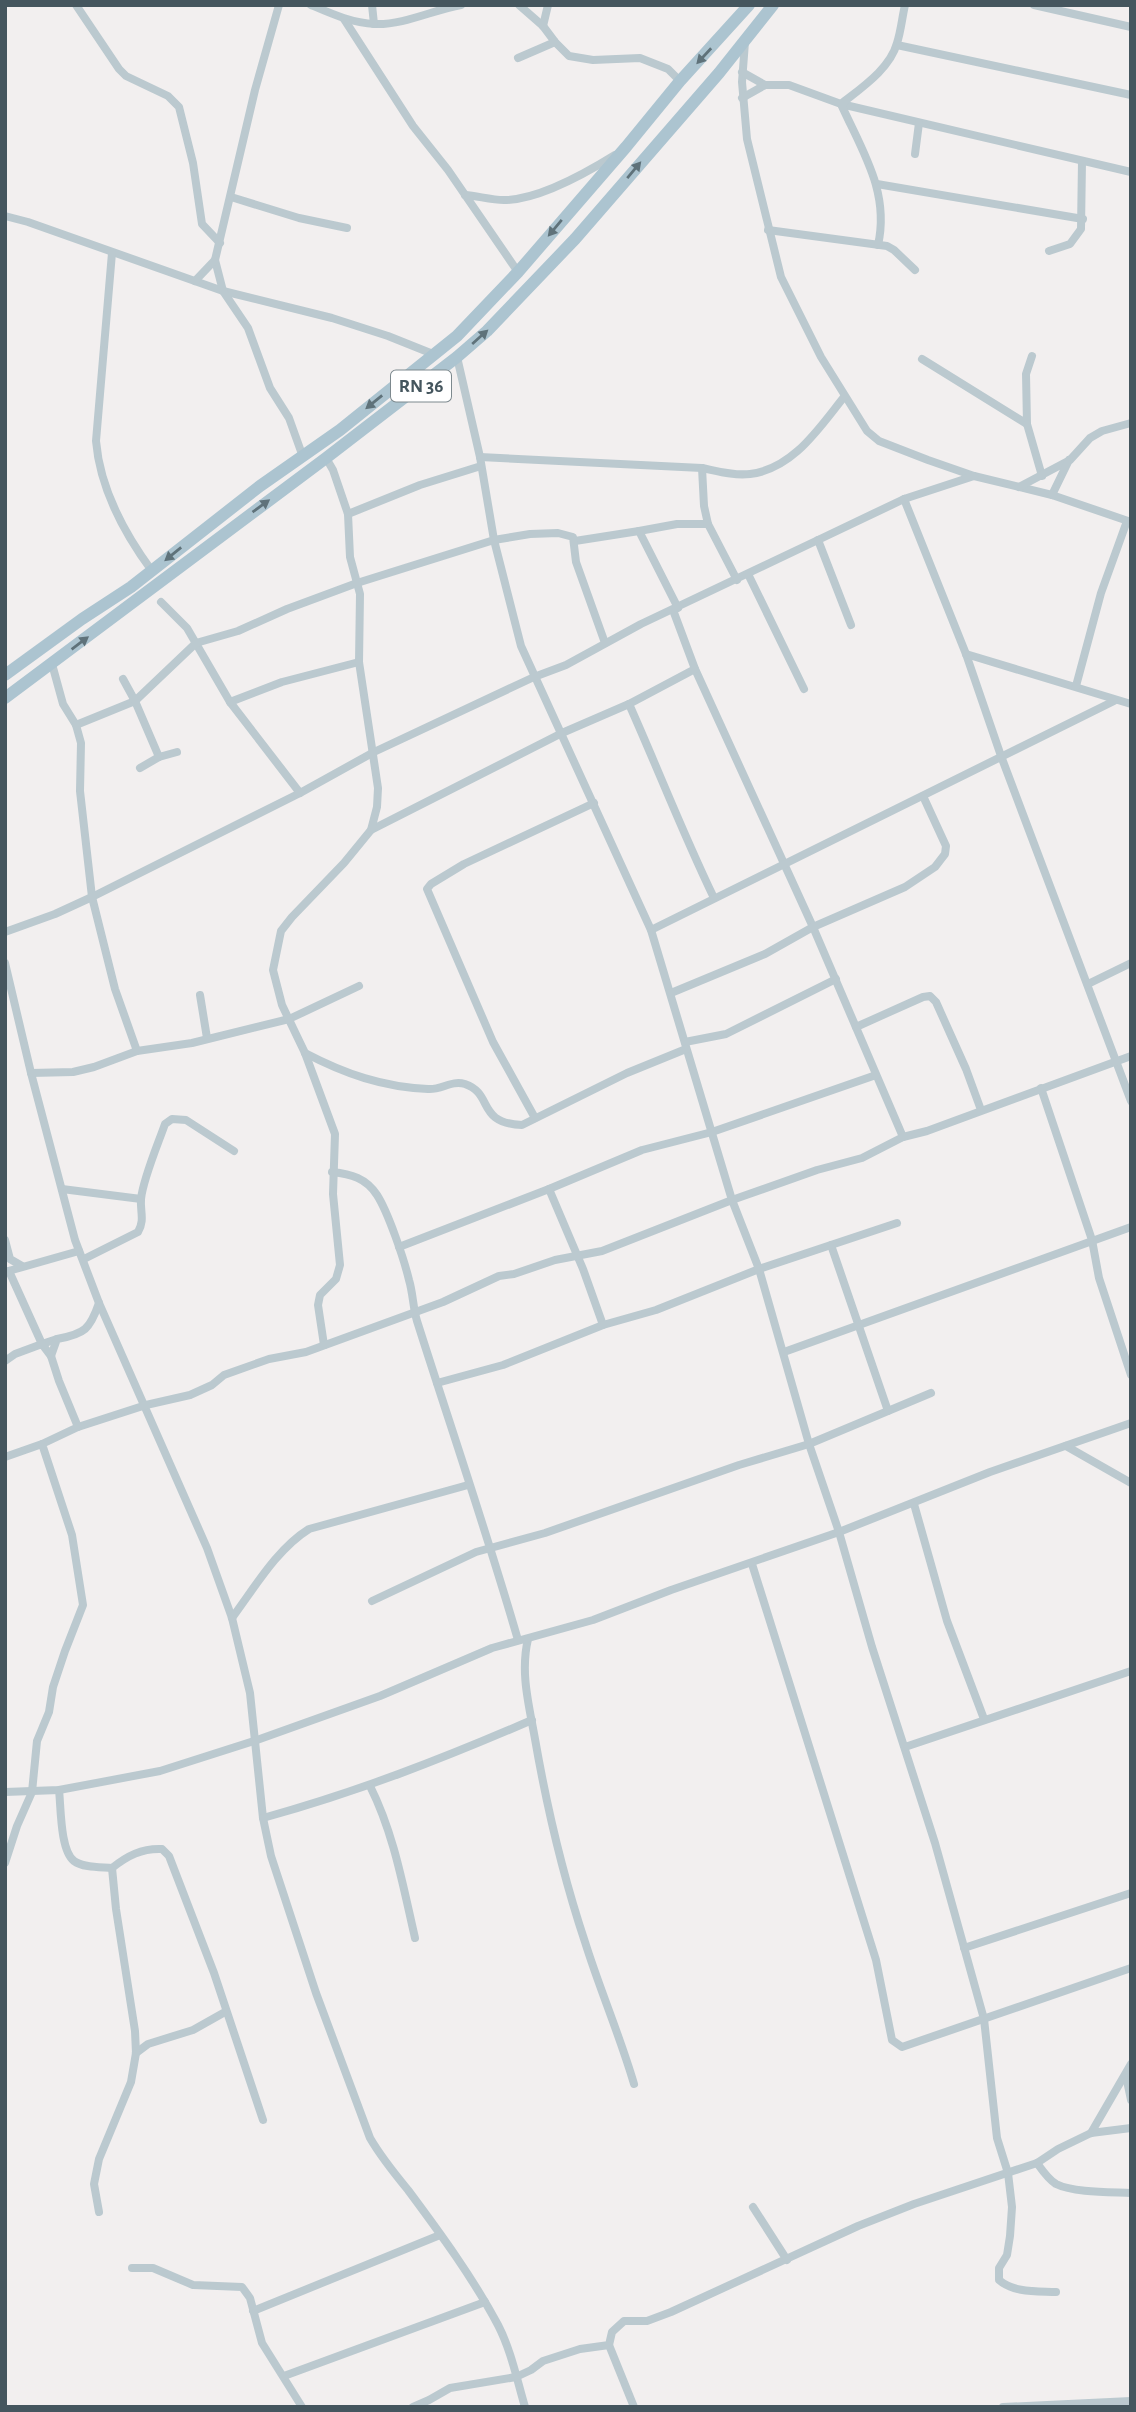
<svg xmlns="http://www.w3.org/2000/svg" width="1136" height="2412" viewBox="0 0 1136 2412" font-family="'Alegreya Sans',sans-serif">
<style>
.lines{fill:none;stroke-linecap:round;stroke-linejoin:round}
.street{stroke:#bbc9cf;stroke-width:8}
.primary{stroke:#acc4d0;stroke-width:12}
.oneway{fill:#5f727a}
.labels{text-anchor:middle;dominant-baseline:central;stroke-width:5;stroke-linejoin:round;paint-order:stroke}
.shield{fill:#fff;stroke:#7d898e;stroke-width:2}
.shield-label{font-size:19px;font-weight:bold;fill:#45565e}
</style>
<rect width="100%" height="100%" fill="#f2efef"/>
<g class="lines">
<g class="street">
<polyline points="76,5 119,69 126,76 168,96 179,107 193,163 202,224 220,243"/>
<path d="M311 5C332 14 352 23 375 24 404 25 433 10 461 5"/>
<polyline points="372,5 374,24"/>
<polyline points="519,5 543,26 555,42 569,56 593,60 640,58 668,69 680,81"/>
<polyline points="1034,5 1131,27"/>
<polyline points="344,19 413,126 448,170 518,272"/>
<polyline points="543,26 548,5"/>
<polyline points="745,42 742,82 747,139 781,277 821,357 867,431 879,441 928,460 974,476 1052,495 1131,522"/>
<polyline points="897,45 1131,95"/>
<polyline points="518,58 555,42"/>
<polyline points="742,72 765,85"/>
<polyline points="742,98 765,85 789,85 841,104 1131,172"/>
<polyline points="915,154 919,123"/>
<polyline points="877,184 1083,219"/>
<path d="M465 195C478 196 491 200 504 200 538 200 586 173 615 155"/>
<polyline points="231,197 299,218 347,228"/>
<polyline points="5,216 28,222 223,291 332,318 388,336 433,354"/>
<polyline points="768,230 887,246 894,250 915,270"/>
<path d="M878 245C890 192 862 151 841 104 861 88 890 69 897 43 901 31 902 18 905 5"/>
<polyline points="1049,251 1070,244 1081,229 1082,161"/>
<path d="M112 253 96 441C100 489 124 533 152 571"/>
<polyline points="215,260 223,291 248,328 270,388 289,418 303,457"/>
<polyline points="195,281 215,260 255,90 279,5"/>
<path d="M457 357 480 457 494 540 521 646 651 930 732 1200 759 1269 809 1444 839 1532 872 1647 935 1843 984 2019 997 2138 1008 2173 1012 2207 1010 2236 1007 2255 999 2268V2280C1014 2293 1037 2291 1056 2292"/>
<polyline points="922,359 1027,424 1026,374 1032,356"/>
<polyline points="1027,424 1042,476"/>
<path d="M480 457 702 468C717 471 734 476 750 474 793 469 819 428 844 397"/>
<polyline points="702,468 704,506 708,524"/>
<polyline points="1019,487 1070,460 1090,438 1102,431 1131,423"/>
<polyline points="1052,495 1069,460"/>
<polyline points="904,499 966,654 1001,756 1131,1101"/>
<polyline points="348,514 420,485 481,466"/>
<polyline points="639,531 677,524 708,524 737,580"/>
<polyline points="818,540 851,625"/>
<polyline points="575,541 639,531 678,608"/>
<polyline points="748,574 804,689"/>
<polyline points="161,602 187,628 230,702 300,793"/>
<polyline points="673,610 695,669 813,927 903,1137"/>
<polyline points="966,654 1131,704"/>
<polyline points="52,664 63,704 76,725 135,701 196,643 238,631 287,609 357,583 494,540 530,534 558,533 573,537 576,562 605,643"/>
<polyline points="123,679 135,701 159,757 177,752"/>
<polyline points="1076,686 1101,593 1127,521"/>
<polyline points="230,702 282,682 359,662"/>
<path d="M629 704C658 769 683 834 714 898"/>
<polyline points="76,725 81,743 80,791 92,897 115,989 137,1051"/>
<polyline points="140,768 159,757"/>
<polyline points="371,830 562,733 629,704 695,669"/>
<polyline points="651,930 1114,701"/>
<polyline points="5,932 55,914 92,897 300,793 374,752 534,677 566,665 641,624 818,540 904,499 974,476"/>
<path d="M5 963 31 1073 75 1240 99 1303 207 1548 232 1618 250 1693 263 1818 271 1856 316 1993 370 2138C381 2157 394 2173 408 2190 440 2233 473 2278 498 2325 511 2350 517 2380 525 2407"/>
<polyline points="1088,984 1131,963"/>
<polyline points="671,993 765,954 813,927 905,887 935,867 945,854 946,846 923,796"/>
<polyline points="200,995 207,1038"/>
<polyline points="856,1027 923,997 930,996 936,1002 966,1069 981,1110"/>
<polyline points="685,1042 726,1034 836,979"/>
<path d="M305 1053C345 1074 383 1087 428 1089 442 1090 451 1080 465 1084 494 1094 476 1123 522 1125L627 1073 686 1049"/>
<polyline points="31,1073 73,1072 94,1067 137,1051 192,1043 289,1019 359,986"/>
<polyline points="1041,1088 1092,1240 1099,1278 1131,1375"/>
<polyline points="535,1118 493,1042 427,889 431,884 464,864 594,803"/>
<path d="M332 1172C351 1174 366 1178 377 1195 388 1212 404 1259 409 1280 413 1293 413 1308 417 1321 451 1428 487 1533 518 1640"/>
<polyline points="62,1189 141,1199"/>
<polyline points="549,1189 583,1269 603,1325"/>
<polyline points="5,1240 10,1259 22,1266"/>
<polyline points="831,1245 888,1411"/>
<polyline points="399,1247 549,1189 642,1150 712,1132 876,1075"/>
<path d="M84 1259 138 1232C145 1220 140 1212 141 1199 143 1179 158 1144 165 1124L172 1119 186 1120 234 1151"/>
<polyline points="9,1271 42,1344 57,1339"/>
<polyline points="5,1272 79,1251"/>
<polyline points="324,1345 318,1305 320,1295 336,1279 340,1265 333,1194 335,1134 305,1053 282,1005 273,970 281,931 292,917 344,863 371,830 377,807 378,788 359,662 360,594 350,557 348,514 333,470 326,458"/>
<polyline points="784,1352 1131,1227"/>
<polyline points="5,1361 15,1354 42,1344 51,1356"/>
<polyline points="437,1383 503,1365 603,1325 656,1310 759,1269 897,1223"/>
<polyline points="78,1427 146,1405 190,1395 212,1385 224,1375 269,1359 306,1352 443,1302 499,1276 514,1274 555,1260 602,1251 732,1200 817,1170 862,1158 903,1137 927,1131 1131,1056"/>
<polyline points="1066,1446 1131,1483"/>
<polyline points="5,1457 42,1444"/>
<polyline points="914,1504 947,1621 984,1719"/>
<polyline points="752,1564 876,1960 892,2040 902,2047 1131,1968"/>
<polyline points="372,1601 476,1552 545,1533 739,1465 809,1444 931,1393"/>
<path d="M232 1618C255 1587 277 1549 309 1529L468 1485"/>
<path d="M528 1639C520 1673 529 1705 535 1739 547 1808 563 1876 585 1942 600 1990 620 2036 634 2084"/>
<polyline points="905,1747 1131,1671"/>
<path d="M370 1786C394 1834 403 1886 415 1938"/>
<path d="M59 1790C61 1807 60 1850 74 1861 83 1868 101 1867 112 1868 127 1856 142 1848 162 1849L169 1856 214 1973 263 2120"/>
<polyline points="5,1792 59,1790 160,1771 257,1740 380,1696 492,1648 593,1620 671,1590 839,1532 990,1472 1131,1423"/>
<path d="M263 1818C357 1792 442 1759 532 1720"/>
<path d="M5 1863 17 1826 32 1792 37 1741 49 1712 53 1687 65 1651 83 1605 72 1535 42 1444 78 1427 59 1381 51 1356 57 1339C85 1334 90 1329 99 1303"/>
<polyline points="964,1948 1131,1893"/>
<polyline points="136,2053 148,2044 193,2030 225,2012"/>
<polyline points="1126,2076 1131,2100"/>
<polyline points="1091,2133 1131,2064"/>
<path d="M1037 2163C1042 2170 1048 2179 1056 2184 1074 2193 1111 2192 1131 2193"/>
<polyline points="753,2207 787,2260"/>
<polyline points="99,2212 94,2184 99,2159 131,2082 136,2053 135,2031 116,1909 112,1868"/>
<polyline points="132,2268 153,2268 193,2285 242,2287 250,2298 262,2343 302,2407"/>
<polyline points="253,2311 440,2235"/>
<polyline points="609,2345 634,2407"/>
<polyline points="284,2376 485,2302"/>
<polyline points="413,2407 429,2400 450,2388 516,2377 531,2370 543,2361 580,2349 609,2345 612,2332 624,2321 647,2321 671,2312 858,2226 914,2204 1037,2163 1058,2149 1091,2133 1131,2128"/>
<polyline points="1003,2407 1131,2401"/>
</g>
<g class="primary">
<polyline points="5,675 82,619 131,587 260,486 340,430 457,336 518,272 626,147 680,81 749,5"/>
<polyline points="5,698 326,458 457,357 487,331 575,239 719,73 773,5"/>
</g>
</g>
<defs><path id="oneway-solid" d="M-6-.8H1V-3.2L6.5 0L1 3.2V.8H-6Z" transform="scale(1.75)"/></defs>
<g class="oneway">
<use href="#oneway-solid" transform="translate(704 56) rotate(133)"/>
<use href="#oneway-solid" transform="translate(634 170) rotate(-50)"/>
<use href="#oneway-solid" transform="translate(555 228) rotate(130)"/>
<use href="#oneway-solid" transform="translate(480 337) rotate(-42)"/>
<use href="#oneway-solid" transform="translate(374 402) rotate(141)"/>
<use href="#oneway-solid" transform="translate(261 506) rotate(-36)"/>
<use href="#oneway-solid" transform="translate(173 554) rotate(141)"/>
<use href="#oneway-solid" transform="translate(80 643) rotate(-37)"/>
</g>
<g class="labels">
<rect class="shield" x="391" y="370.5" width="60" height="31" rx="5"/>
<g class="shield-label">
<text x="421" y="386">RN 36</text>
</g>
</g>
<rect width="1136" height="2412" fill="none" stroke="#45565e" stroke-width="14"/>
</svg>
